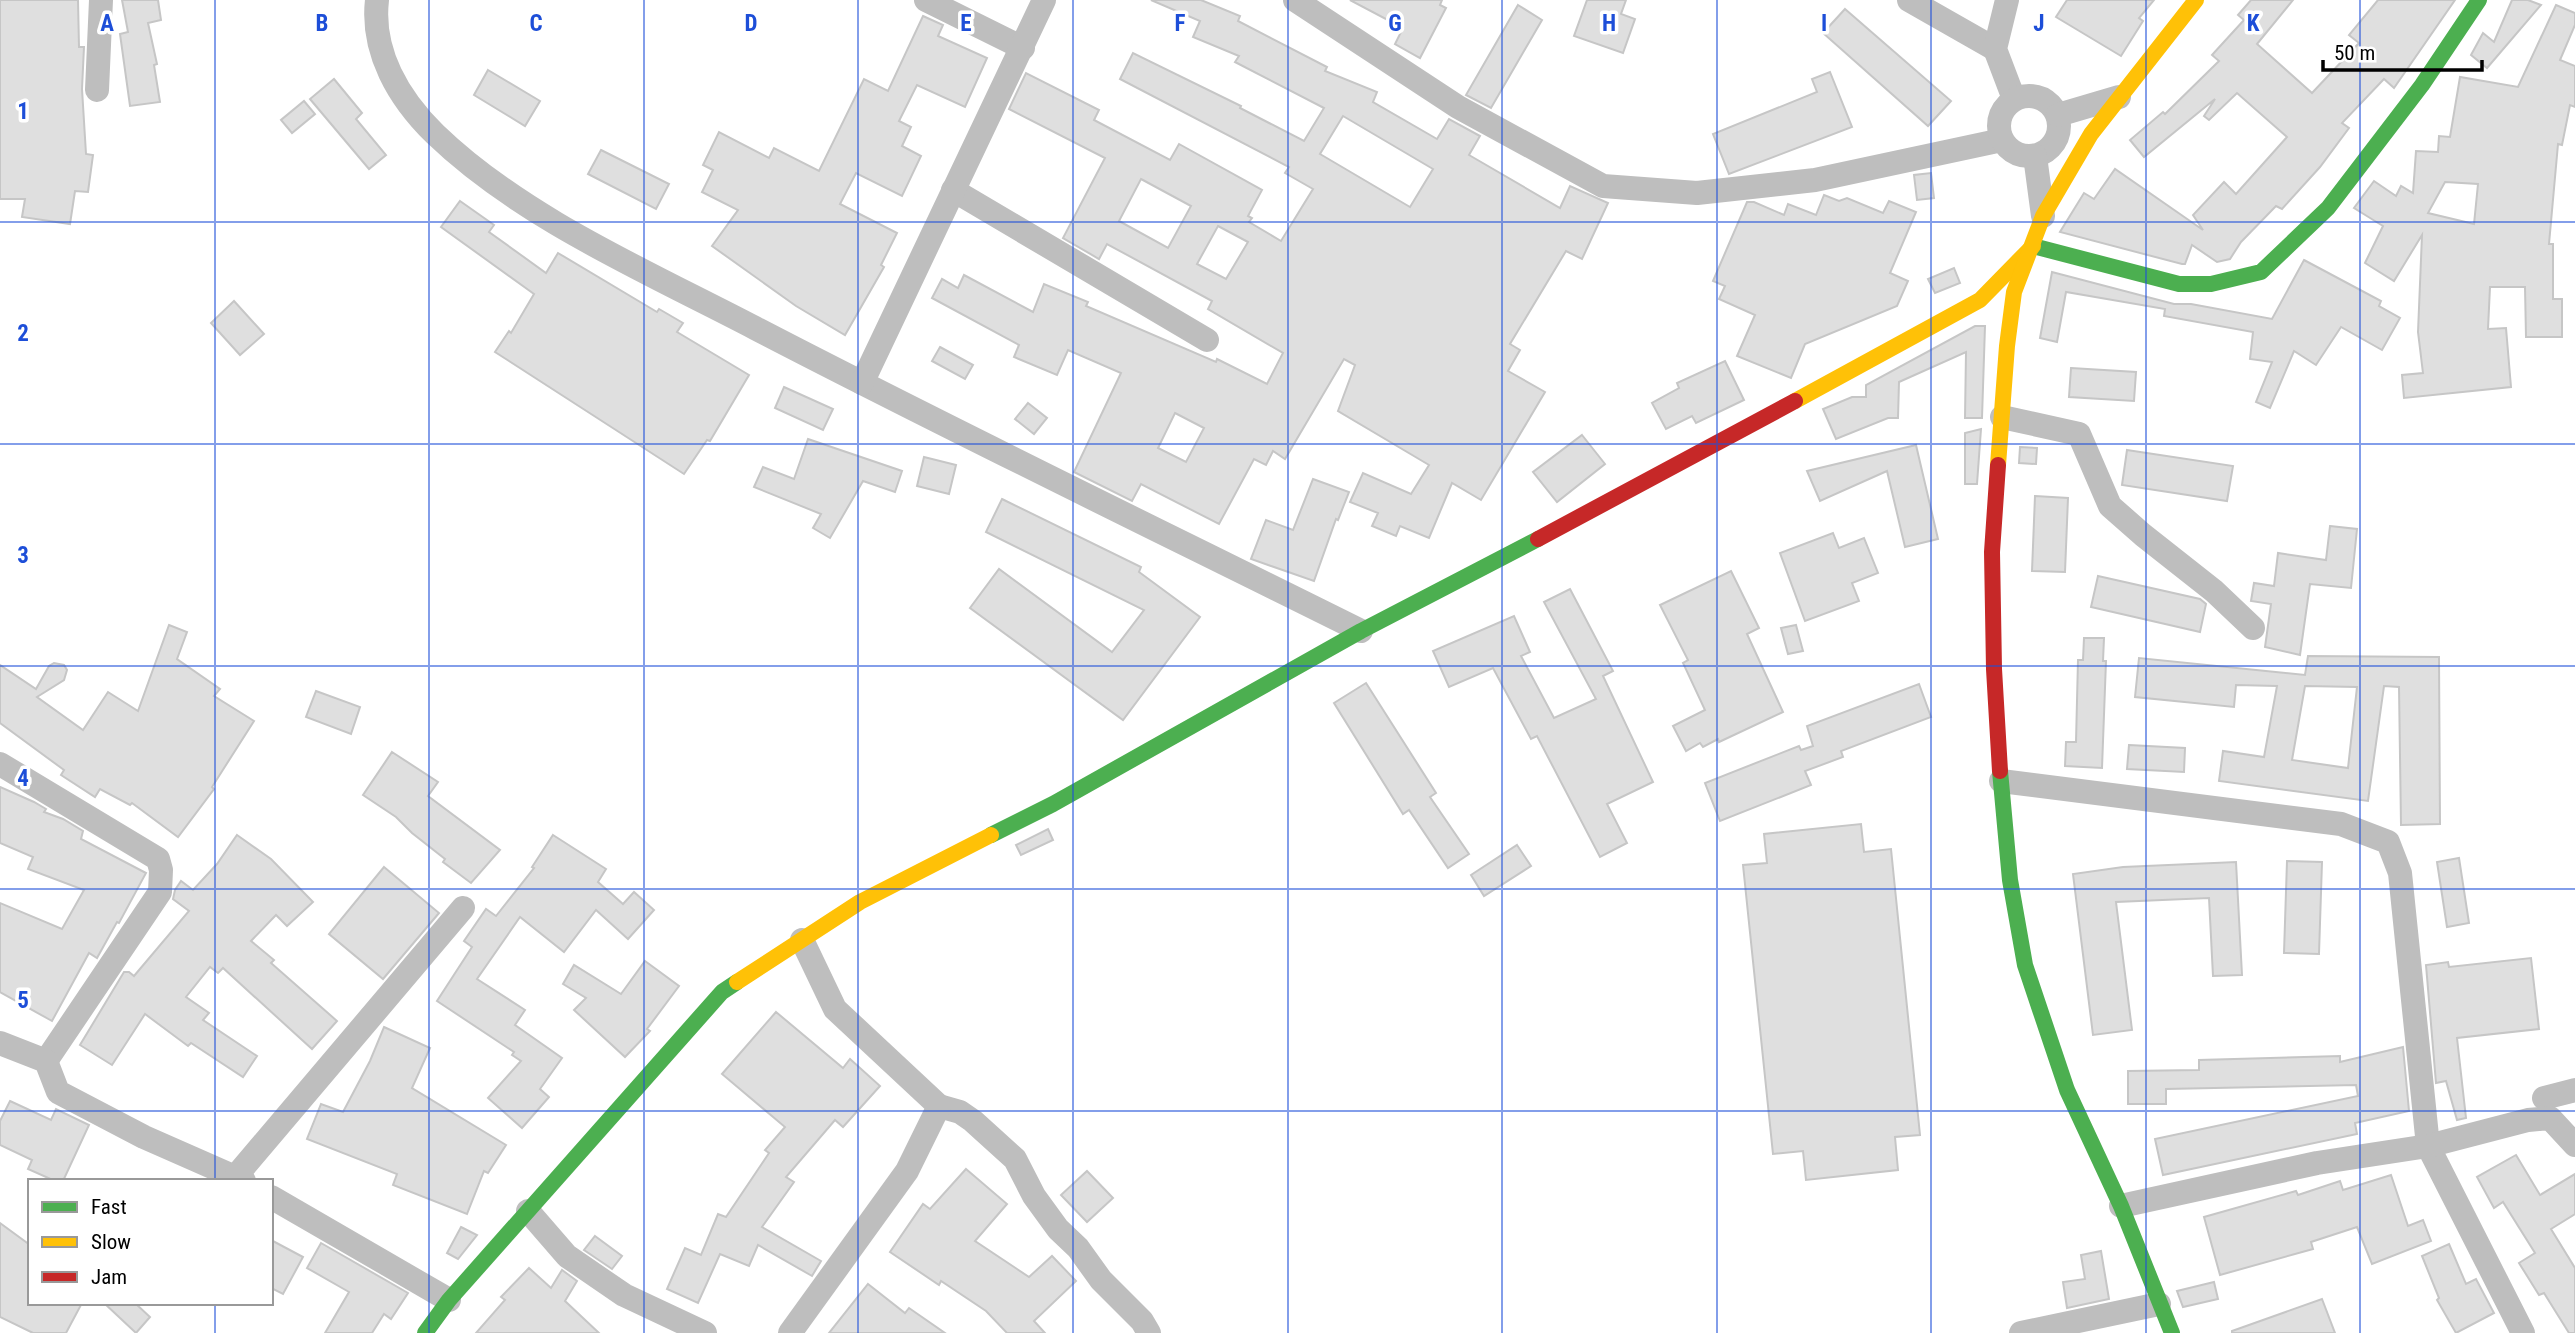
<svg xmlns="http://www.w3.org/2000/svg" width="2575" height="1333" viewBox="0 0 2575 1333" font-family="'Roboto Condensed',sans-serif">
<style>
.building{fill:#dfdfdf;stroke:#c6c6c6;stroke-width:2;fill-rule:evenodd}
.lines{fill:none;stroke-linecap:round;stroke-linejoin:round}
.street{stroke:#bebebe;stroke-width:24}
.fast{stroke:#4caf50;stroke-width:16}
.slow{stroke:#ffc107;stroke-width:16}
.jam{stroke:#c62828;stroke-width:16}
.grid{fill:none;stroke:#1d4ed8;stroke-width:2;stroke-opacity:0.55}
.grid-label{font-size:23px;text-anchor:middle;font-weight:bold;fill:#1d4ed8;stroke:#fff;stroke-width:7;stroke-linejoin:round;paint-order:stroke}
</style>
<rect width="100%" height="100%" fill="#fff"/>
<g class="building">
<polygon points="0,0 78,0 79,47 84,47 82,89 86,154 93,155 88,192 75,191 70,224 22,217 25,199 0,199"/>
<polygon points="122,0 158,0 161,20 148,23 157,64 154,65 160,102 130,106 120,34 128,32"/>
<path d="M1151 0H1201L1240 16 1238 21 1327 67 1325 71 1377 92 1373 102 1437 139 1449 119 1480 136 1469 155 1560 208 1570 186 1608 203 1582 259 1566 251 1510 344 1520 350 1508 371 1545 392 1481 500 1452 483 1429 538 1400 526 1396 536 1372 526 1378 513 1350 502 1363 473 1411 494 1429 465 1338 411 1355 365 1344 359 1285 459 1273 451 1266 465 1254 459 1219 524 1141 484 1132 501 1074 472 1121 373 1068 350 1057 375 1014 357 1019 345 932 298 942 279 958 288 964 275 1033 312 1044 284 1088 302 1086 306 1216 362 1217 359 1267 384 1283 353 1208 309 1212 301 1107 244 1099 259 1063 238 1105 158 1009 109 1026 73 1099 110 1094 120 1170 160 1179 144 1262 190 1248 216 1252 218 1249 222 1281 241 1313 189 1285 173 1289 167 1120 79 1133 53 1241 106 1240 108 1304 141 1324 108 1235 62 1239 56 1193 37 1200 21ZM1343 116 1433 169 1410 207 1320 154ZM1141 179 1191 206 1168 248 1119 221ZM1218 226 1248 242 1226 279 1197 264ZM1175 413 1204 428 1186 462 1158 448Z"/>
<polygon points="1350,0 1442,0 1440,5 1446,8 1420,58 1395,44 1403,28"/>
<polygon points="1587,0 1626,0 1621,14 1635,19 1623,53 1574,36"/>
<polygon points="2067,0 2154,0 2139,18 2143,21 2121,56 2056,17"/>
<polygon points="2251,0 2293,0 2257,44 2312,93 2359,43 2349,35 2378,0 2455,0 2394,88 2384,79 2342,123 2349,128 2320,167 2282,209 2276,206 2241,242 2230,259 2217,262 2192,245 2185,264 2182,264 2060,232 2084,193 2094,199 2115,169 2203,230 2193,215 2224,182 2236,194 2287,137 2237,93 2209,120 2204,116 2215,99 2144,157 2130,140 2163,112 2165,114 2219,61 2212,55 2244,20 2238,15"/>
<polygon points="2512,0 2528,0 2541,5 2487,68 2471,55 2483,33 2494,42"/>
<polygon points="1518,5 1542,20 1491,108 1466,95"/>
<path d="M2556 5 2575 13V25L2560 60 2575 66V107L2570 105 2562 145 2558 144 2549 244H2553V299H2562V337H2526L2525 287H2490L2488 329 2506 328 2511 387 2404 398 2402 375 2423 373 2418 332 2422 235 2394 281 2365 263 2383 226 2354 208 2374 181 2396 196 2401 186 2413 193 2416 151 2438 152 2439 136 2450 137 2460 77 2518 87ZM2445 182 2478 184 2474 224 2428 213Z"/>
<polygon points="1845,9 1951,101 1928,126 1823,33"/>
<polygon points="923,16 943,25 938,36 987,58 965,107 917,85 899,121 911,127 902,146 921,156 902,196 856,173 840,204 897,233 881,265 884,267 845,335 796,306 712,246 738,210 702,192 713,170 703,165 719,132 769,158 774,148 819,171 864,79 888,91"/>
<polygon points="488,70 540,101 525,126 474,95"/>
<polygon points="1830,72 1852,127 1729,174 1713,134 1817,92 1812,79"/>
<polygon points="334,79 362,113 356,119 386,155 369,169 310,99"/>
<polygon points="304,101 315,114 292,133 281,120"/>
<polygon points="601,150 669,184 656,209 588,174"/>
<polygon points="1931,173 1934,198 1917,200 1914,175"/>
<polygon points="1824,195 1839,201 1847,198 1883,213 1889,201 1916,212 1890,273 1908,281 1897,306 1805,344 1791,378 1737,356 1755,315 1719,299 1725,286 1713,281 1747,202 1754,202 1784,215 1788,204 1816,215"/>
<polygon points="460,201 494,225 489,232 546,273 558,253 657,312 659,309 683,323 677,332 749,375 710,441 707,440 684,474 495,352 509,331 511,333 534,294 441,227"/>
<polygon points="2304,260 2381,301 2379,306 2400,318 2382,350 2341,327 2316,365 2294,351 2270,408 2256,402 2272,362 2250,359 2253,332 2164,316 2165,309 2066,292 2057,342 2040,338 2052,272 2174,304 2191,304 2272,319"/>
<polygon points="1954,268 1960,283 1935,293 1928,279"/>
<polygon points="234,301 264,334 240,355 211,323"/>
<polygon points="1975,326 1985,326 1982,418 1965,418 1966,352 1899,382 1898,418 1888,418 1836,439 1823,409 1852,397 1866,397 1866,385"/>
<polygon points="940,347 973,365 965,379 932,361"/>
<polygon points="1725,361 1744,400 1696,423 1692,416 1666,429 1652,403 1679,388 1677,383"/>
<polygon points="2071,368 2136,372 2134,401 2069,397"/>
<polygon points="784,387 833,409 823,430 775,408"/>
<polygon points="1028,403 1047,418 1034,434 1015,419"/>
<polygon points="1981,429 1977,484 1965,484 1965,433"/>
<polygon points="1582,435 1605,464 1557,502 1533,472"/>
<polygon points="808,439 902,471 895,492 863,481 830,538 813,528 821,514 754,487 763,467 794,479"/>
<polygon points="1916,445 1938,539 1905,547 1887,471 1820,501 1807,471"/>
<polygon points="2020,447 2037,448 2036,464 2019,463"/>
<polygon points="2127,450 2233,466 2227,501 2122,485"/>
<polygon points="924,457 956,465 949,494 917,486"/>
<polygon points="1313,479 1349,492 1338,520 1336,519 1314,581 1251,559 1266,520 1293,530"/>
<polygon points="2035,496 2068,498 2065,572 2032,571"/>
<polygon points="1002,499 1141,567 1139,572 1200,617 1123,720 970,608 999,569 1112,652 1144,610 986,532"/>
<polygon points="2330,526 2357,529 2351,588 2310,584 2300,655 2265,647 2271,604 2251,601 2254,583 2274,586 2278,553 2326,560"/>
<polygon points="1833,533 1839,548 1864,538 1878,573 1852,583 1859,601 1805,621 1780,553"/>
<polygon points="1731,571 1759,628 1747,634 1783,712 1719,742 1718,739 1703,747 1700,743 1686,751 1673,726 1705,710 1683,663 1688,660 1660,605"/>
<polygon points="2098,576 2200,599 2206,604 2200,632 2091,607"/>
<polygon points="1570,589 1613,671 1603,676 1653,782 1607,804 1627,843 1600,857 1537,736 1531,739 1493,668 1449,687 1433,651 1514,616 1530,652 1521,656 1554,718 1596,699 1544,602"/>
<polygon points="169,625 187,632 177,659 220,689 214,696 254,721 212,787 214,789 178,837 132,803 130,805 100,789 95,797 61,775 64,770 0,723 0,665 36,689 49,666 54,663 64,665 67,670 64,680 37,697 83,730 108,692 138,711"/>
<polygon points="1796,625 1803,651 1788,654 1781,628"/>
<polygon points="2084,638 2104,638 2103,661 2106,661 2102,768 2065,766 2066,742 2076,742 2078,660 2083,660"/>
<path d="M2308 656 2439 657 2440 824 2401 825 2399 687 2384 686 2368 801 2219 781 2223 751 2264 757 2277 686 2236 685 2234 707 2135 697 2139 658 2305 675ZM2305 686 2357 687 2348 768 2292 760Z"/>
<polygon points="1366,683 1436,793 1430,797 1469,854 1448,868 1409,810 1403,814 1334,703"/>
<polygon points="1919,684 1931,717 1841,751 1843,757 1805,771 1811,785 1720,821 1705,783 1799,746 1801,750 1813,746 1807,726"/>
<polygon points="316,691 360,707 351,734 306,717"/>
<polygon points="2129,745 2185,748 2184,772 2127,769"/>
<polygon points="392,752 438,782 428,796 500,850 471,883 443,862 445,859 412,833 396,817 363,795"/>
<polygon points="0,787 34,802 46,809 44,812 63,819 83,831 81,839 146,873 119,923 117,922 97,958 89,953 52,1021 0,992 0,903 62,929 84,890 28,869 33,857 0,843"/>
<polygon points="1861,824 1864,852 1891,849 1920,1135 1895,1137 1898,1170 1806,1180 1803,1151 1773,1154 1743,865 1767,863 1764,834"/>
<polygon points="1048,829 1053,840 1021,855 1016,845"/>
<polygon points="237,835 271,859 313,902 287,926 276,915 251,941 274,960 271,963 337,1021 312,1049 223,968 218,973 210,967 186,997 209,1013 203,1020 257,1056 243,1077 191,1043 188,1046 145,1014 112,1065 80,1045 124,972 129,972 134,976 189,911 173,899 175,890 181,881 193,890 217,864"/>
<polygon points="553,835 606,869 598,882 623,904 634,892 654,910 628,939 596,910 564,952 520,917 477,979 525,1010 515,1025 562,1058 540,1089 549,1097 522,1128 488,1098 521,1061 512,1055 514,1052 437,1001 472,947 464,941 486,909 496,916 534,868 532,867"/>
<polygon points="1517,845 1531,866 1484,896 1471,875"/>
<polygon points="2459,858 2469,923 2447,927 2437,862"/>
<polygon points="2287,861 2322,862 2319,954 2284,953"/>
<polygon points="2236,862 2242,975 2213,976 2209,898 2116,902 2132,1030 2093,1035 2073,874 2123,867"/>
<polygon points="384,867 439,913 383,979 329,934"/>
<polygon points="2531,958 2539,1029 2457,1038 2466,1118 2457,1120 2446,1081 2436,1083 2426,965 2448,962 2449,967"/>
<polygon points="645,961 679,986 647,1029 650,1031 625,1057 574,1010 586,998 563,984 574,965 621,994"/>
<polygon points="776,1012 843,1068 850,1059 880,1086 843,1127 835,1120 786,1177 794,1182 762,1227 821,1261 812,1276 758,1245 749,1266 720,1254 698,1303 667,1289 685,1248 701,1255 718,1214 726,1217 769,1153 765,1150 785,1127 722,1074"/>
<polygon points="384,1027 430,1048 412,1088 506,1145 488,1173 484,1171 467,1214 393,1185 397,1174 307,1139 321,1104 343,1112 370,1061"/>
<polygon points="2403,1047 2409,1111 2355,1123 2357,1134 2163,1175 2155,1139 2358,1096 2356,1085 2166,1089 2166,1104 2128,1104 2128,1071 2199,1070 2199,1060 2340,1056 2340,1062"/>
<polygon points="10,1101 51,1120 56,1109 89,1125 63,1181 55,1181 28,1169 32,1160 0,1145 0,1121"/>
<polygon points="2516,1155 2540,1195 2575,1174 2575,1214 2551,1229 2575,1268 2575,1333 2569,1333 2544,1293 2539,1295 2519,1263 2535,1253 2503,1202 2494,1208 2477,1177"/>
<polygon points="966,1169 1007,1204 975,1241 1029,1277 1052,1256 1076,1281 1034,1321 1045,1333 1007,1333 986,1311 941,1281 939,1285 890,1252 923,1204 930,1209"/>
<polygon points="1087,1171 1113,1198 1087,1222 1061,1195"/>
<polygon points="2391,1175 2408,1226 2423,1220 2431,1241 2372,1264 2357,1227 2311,1242 2313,1249 2220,1275 2204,1217 2296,1191 2298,1195 2340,1181 2343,1190"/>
<polygon points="0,1223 30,1245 30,1303 82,1303 66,1333 33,1333 0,1317"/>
<polygon points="461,1227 477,1235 458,1259 447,1253"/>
<polygon points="595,1236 622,1256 612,1269 584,1250"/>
<polygon points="271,1240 303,1257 283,1294 271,1288"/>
<polygon points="321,1243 408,1293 391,1319 384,1314 372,1333 325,1333 349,1292 307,1268"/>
<polygon points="2449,1244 2466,1284 2476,1279 2494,1313 2456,1333 2437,1300 2439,1298 2422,1256"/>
<polygon points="2101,1251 2109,1299 2067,1308 2063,1282 2085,1279 2081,1255"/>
<polygon points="529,1268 551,1288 562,1270 577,1281 565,1301 599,1333 476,1333 505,1300 501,1297"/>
<polygon points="2214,1282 2218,1299 2183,1307 2177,1291"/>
<polygon points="868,1284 905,1313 909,1308 945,1333 829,1333"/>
<polygon points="2322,1299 2335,1333 2232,1333 2232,1331"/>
<polygon points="104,1303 135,1303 150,1317 136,1333"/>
</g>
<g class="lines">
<g class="street">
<path d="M377 0C371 52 399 99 435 134 522 218 648 272 755 328 955 432 1158 530 1361 631"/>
<polyline points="926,0 1023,48"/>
<polyline points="1295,0 1458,107 1603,186 1697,193 1815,180 2002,140"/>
<polyline points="1909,0 1995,49"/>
<polyline points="2007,0 1995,49 2014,99"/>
<polyline points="97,90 101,0"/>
<circle cx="2029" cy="126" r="30"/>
<polyline points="2058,115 2119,97"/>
<polyline points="2035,156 2043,216"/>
<polyline points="953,190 1207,340"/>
<polyline points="862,383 1044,0"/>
<polyline points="2002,417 2079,434 2110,506 2143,535 2214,591 2253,628"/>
<polyline points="0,764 158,859 161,870 160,892 46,1061"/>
<polyline points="2001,781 2341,824 2388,842 2400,873 2428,1146 2523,1333"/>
<polyline points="0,1043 46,1061 58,1092 144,1137 244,1181"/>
<polyline points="2544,1098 2575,1090"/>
<polyline points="939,1106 960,1112 973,1121 1015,1159 1034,1196 1058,1229 1078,1248 1101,1280 1142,1321 1149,1333"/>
<polyline points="236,1176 463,908"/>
<polyline points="271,1197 449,1300"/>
<polyline points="2121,1206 2317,1163 2428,1146 2528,1120 2550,1118 2575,1145"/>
<polyline points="528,1211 567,1256 624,1295 705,1333"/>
<polyline points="790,1333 907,1171 939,1106 835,1009 802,940"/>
<polyline points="2021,1333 2159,1304"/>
</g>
<g class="fast">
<polyline points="2033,246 2179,284 2211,284 2261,272 2328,208 2422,85 2479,0"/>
<polyline points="2000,771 2010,880 2025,965 2067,1090 2121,1206 2172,1333"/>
<polyline points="991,835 1053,804 1361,631 1538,539"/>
<polyline points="425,1333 449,1300 722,992 737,982"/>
</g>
<g class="slow">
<polyline points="1795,401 1980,300 2033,246"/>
<polyline points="1998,465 2007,346 2014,292 2043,216 2091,134 2196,0"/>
<polyline points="737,982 860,902 991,835"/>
</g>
<g class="jam">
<polyline points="1998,465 1992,552 1994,669 2000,771"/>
<polyline points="1538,539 1795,401"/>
</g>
</g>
<path class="grid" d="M215 0V1181M429 0V1333M644 0V1333M858 0V1333M1073 0V1333M1288 0V1333M1502 0V1333M1717 0V1333M1931 0V1333M2146 0V1333M2360 0V1333M0 222H2575M0 444H2575M0 666H2575M0 889H2575M0 1111H2575M215 1303V1333"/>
<g class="grid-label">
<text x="107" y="31">A</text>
<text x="322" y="31">B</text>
<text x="536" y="31">C</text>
<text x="751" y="31">D</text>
<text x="966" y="31">E</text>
<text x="1180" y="31">F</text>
<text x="1395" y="31">G</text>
<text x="1609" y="31">H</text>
<text x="1824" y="31">I</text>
<text x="2039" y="31">J</text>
<text x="2253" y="31">K</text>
<text x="23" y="119">1</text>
<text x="23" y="341">2</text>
<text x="23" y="563">3</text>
<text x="23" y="786">4</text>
<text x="23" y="1008">5</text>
</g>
<rect x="28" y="1179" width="245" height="126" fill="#ffffff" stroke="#999999" stroke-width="2"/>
<rect x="42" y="1202" width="35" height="10" fill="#4caf50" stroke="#999999" stroke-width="2"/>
<text x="91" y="1214" font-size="21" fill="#000000">Fast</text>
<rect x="42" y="1237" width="35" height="10" fill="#ffc107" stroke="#999999" stroke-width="2"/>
<text x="91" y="1249" font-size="21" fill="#000000">Slow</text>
<rect x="42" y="1272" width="35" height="10" fill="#c62828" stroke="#999999" stroke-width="2"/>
<text x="91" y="1284" font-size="21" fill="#000000">Jam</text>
<path d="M2323 60v10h159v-10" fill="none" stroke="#000000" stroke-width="3.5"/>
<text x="2334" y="60" font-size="21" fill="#000000" stroke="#ffffff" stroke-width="5" paint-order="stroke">50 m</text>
</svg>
